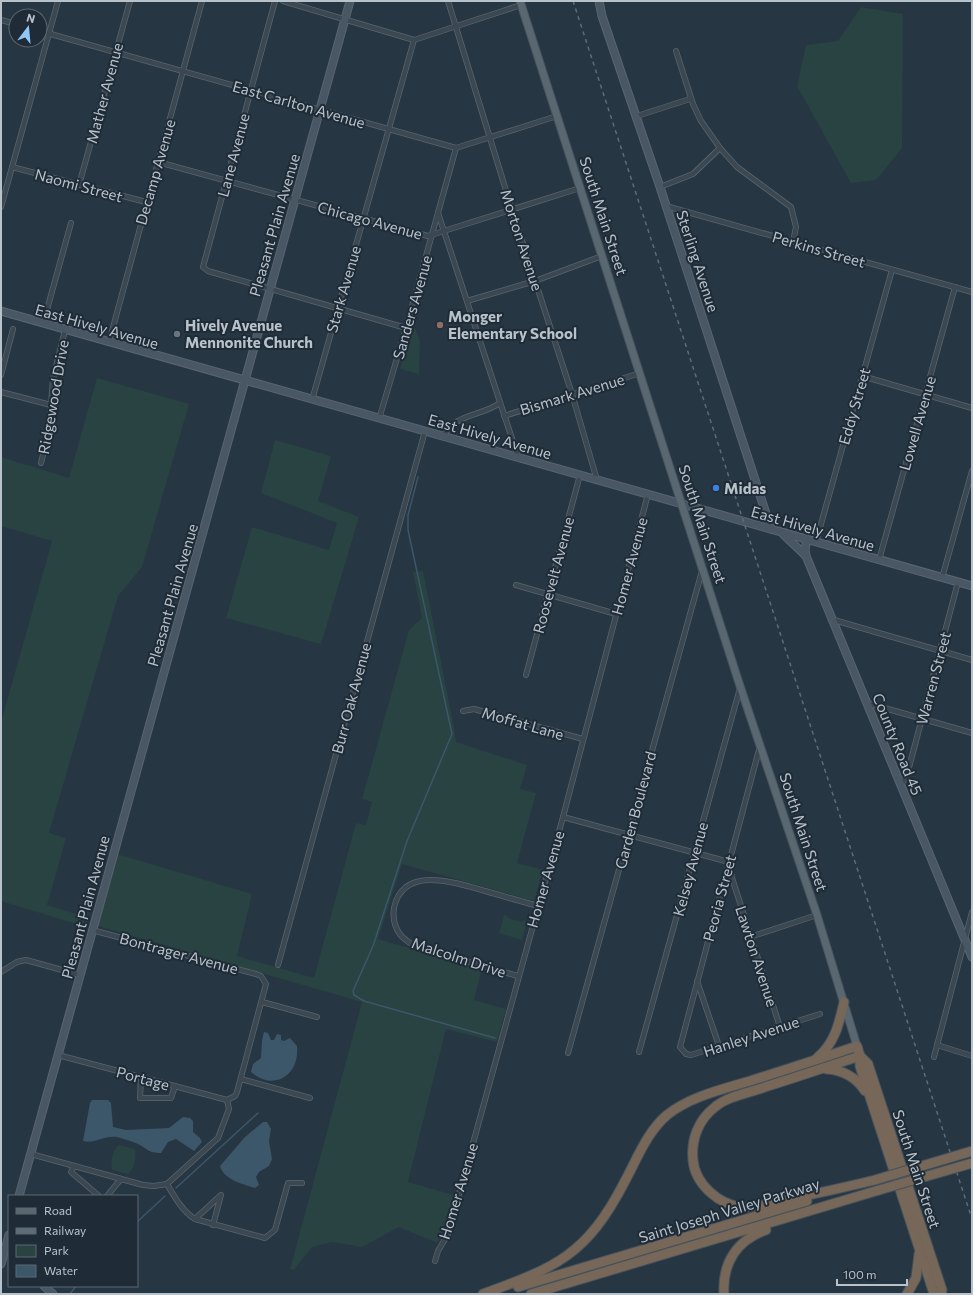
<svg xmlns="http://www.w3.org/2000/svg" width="973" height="1295" viewBox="0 0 973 1295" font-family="Commissioner,sans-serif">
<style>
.green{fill:#284342}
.water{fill:#3c566a}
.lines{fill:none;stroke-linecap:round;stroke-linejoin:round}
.stream{stroke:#3c566a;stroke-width:1.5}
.street-casing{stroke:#59656f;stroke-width:6}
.secondary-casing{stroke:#59656f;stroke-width:9}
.primary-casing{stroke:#47535e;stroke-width:9}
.highway-casing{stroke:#45525c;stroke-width:11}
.street{stroke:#3b4751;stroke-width:4.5}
.secondary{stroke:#495764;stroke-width:7}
.primary{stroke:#596771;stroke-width:7}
.highway{stroke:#776758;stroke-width:9}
.rail{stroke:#5d6c78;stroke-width:1.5;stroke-dasharray:4 4;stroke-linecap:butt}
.highway-bridge-casing{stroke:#45525c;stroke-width:11;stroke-linecap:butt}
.highway-bridge{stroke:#776758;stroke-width:9}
.education-dot{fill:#8d6e63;stroke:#1f2c37;stroke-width:1.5}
.worship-dot{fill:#6b7280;stroke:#1f2c37;stroke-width:1.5}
.shop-dot{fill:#3f7fe0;stroke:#1f2c37;stroke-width:1.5}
.labels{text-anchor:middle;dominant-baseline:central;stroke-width:4;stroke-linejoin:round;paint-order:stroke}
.street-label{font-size:15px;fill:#b8c2cb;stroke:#1f2c37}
.poi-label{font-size:15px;font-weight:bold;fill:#b8c2cb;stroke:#1f2c37;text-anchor:start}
</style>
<rect width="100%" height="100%" fill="#263642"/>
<g class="green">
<polygon points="861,7 903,14 902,148 876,180 851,183 797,86 806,45 838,41"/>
<polygon points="415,328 420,342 419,374 400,369 410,331"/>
<polygon points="97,378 189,404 142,567 118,596 49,833 66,838 47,905 89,918 86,927 1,901 1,722 52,541 1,526 1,457 69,478"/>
<polygon points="275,440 331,456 318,501 359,517 321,644 226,618 252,527 329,550 337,523 261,493"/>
<polygon points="423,571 454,728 456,742 527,765 520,789 536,793 517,863 543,870 534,901 402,864 378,939 482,969 474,1000 506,1009 497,1042 446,1029 408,1182 454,1195 444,1232 437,1243 399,1227 362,1247 332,1242 312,1247 294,1270 290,1269 362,1002 98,926 117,854 252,894 237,956 314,978 356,823 366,825 372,802 362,799 409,630 422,618 413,572"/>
<polygon points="504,915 508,916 508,918 522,922 523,920 527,922 522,940 499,933"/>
<path d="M119 1145 135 1149C137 1156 134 1170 128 1174L112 1170C110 1162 113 1149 119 1145Z"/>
</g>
<g class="water">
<path d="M264 1032 268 1033 271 1040H274L277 1034 281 1035V1040L284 1041 290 1038 297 1046C300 1075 274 1092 251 1072L253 1064 261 1058 262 1040Z"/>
<path d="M92 1100H108L111 1103 113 1127 126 1130 169 1128 183 1117 190 1118 193 1121V1132L200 1138 202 1142 194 1151 176 1139 168 1142 161 1153C148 1153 148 1149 138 1144 132 1141 124 1139 117 1137 105 1135 95 1144 83 1141L90 1103Z"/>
<path d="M263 1122H267L271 1129 269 1141 272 1159 269 1166 259 1172 256 1177 259 1185 255 1188C243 1184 224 1180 220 1166L245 1137Z"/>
</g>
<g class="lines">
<g class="stream">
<polyline points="418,477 408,515 408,530 452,734 407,841 373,946 353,991 354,995 364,1001 495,1038"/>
<polyline points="176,1188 258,1113"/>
<polyline points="137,1222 165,1196"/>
<polyline points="70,1294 76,1286"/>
</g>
<g class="street-casing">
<g id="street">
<polyline points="275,1 203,267 208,271 406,328"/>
<polyline points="283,1 414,40 521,5"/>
<polyline points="448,1 512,210 572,394 597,480"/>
<polyline points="1,20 16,24"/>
<polyline points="40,31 456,148 557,116"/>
<polyline points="676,51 693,104 701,121 720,148 737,167 791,207 796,227 793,242"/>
<polyline points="637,116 690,99"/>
<polyline points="158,162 428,236 580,188"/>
<polyline points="12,167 146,202"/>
<polyline points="79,185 130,1"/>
<polyline points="660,187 693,174 720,148"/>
<polyline points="666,206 972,292"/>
<polyline points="1,207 58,1"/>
<polyline points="438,213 518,457"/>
<polyline points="467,301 535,281 602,256"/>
<polyline points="43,324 71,223"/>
<polyline points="109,342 202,1"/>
<polyline points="1,375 13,329"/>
<polyline points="862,376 972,408"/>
<polyline points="1,392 51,405"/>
<polyline points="312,400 414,40"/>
<polyline points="504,416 640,373"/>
<polyline points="379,419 406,328 456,148"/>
<path d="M443 437C455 413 480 417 500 403"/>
<polyline points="41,463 49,430 53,379 65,330"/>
<polyline points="816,542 892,270"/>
<polyline points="879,560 955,287"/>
<polyline points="942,578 972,471"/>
<polyline points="516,585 616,614"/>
<polyline points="834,620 972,660"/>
<polyline points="526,675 580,475"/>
<polyline points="867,703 972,733"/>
<polyline points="463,711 474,709 583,739"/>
<polyline points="760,746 680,1047 686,1054 691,1055 820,1014"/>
<polyline points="901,785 907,775 958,582"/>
<polyline points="563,817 729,862 732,878 780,1027"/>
<polyline points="750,937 817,915"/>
<polyline points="278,965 425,431"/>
<polyline points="1,972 17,962 26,960 80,975"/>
<path d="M518 976C496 970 473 963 451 957 436 953 418 950 406 940 396 933 392 920 394 908 403 864 457 883 485 891 503 896 520 901 538 906"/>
<polyline points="697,981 719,1046"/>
<polyline points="262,1002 317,1017"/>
<polyline points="937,1045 972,1056"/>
<polyline points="639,1052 740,688"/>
<polyline points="568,1053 702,571"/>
<polyline points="58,1055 227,1100 235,1096 237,1092 266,984 261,976 256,974 92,930"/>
<polyline points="934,1057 972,912"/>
<polyline points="141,1077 140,1098 171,1098 175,1086"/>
<polyline points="241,1079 310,1098"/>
<polyline points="31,1154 143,1185 154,1186 167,1184 218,1138 229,1109 227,1100"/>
<polyline points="74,1166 71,1172 99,1196"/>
<path d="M167 1184C174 1196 183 1212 195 1219L265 1238 275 1230 288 1183H302"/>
<polyline points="107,1196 121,1179"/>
<polyline points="195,1219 221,1195 213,1225"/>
<polyline points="435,1261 438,1251 448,1234 563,817 648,494"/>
</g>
</g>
<g class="secondary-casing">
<g id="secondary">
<polyline points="599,1 602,16 660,187 771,529"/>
<polyline points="1,311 972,586"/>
<polyline points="783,534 806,556"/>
<polyline points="807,539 805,550 806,556 972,957"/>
<polyline points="19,1196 350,1"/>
<polyline points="1,1264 9,1235"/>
<polyline points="44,1286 53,1294"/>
</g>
</g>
<g class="primary-casing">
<polyline id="primary" points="520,1 740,686 817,915 857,1046"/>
</g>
<g class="highway-casing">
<g id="highway">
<path d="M860 1056C829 1066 797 1077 765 1087 749 1093 728 1096 715 1107 698 1120 691 1140 693 1160 695 1184 719 1205 742 1207 758 1208 774 1202 790 1199 818 1193 847 1187 875 1180"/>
<polyline points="860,1056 868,1064 942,1290 941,1294"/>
<path d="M817 1058C835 1043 839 1024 844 1002"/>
<path d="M826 1069C843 1070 856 1077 865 1091"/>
<polyline points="518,1287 807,1201"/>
<path d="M483 1294C557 1267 587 1255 625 1181 637 1159 647 1132 667 1115 691 1096 724 1089 753 1080 788 1069 823 1058 857 1046L860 1056V1066L934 1294"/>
<polyline points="531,1294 879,1190"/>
<path d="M724 1294C722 1263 737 1240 766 1230"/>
<polyline points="907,1294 916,1278 919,1254"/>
</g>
</g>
<use href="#street" class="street"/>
<use href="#secondary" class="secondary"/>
<use href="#primary" class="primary"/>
<use href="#highway" class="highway"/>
<polyline class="rail" points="573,1 972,1219"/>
<g class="highway-bridge-casing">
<g id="highway-bridge">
<polyline points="875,1180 972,1151"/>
<polyline points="879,1190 972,1163"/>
</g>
</g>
<use href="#highway-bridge" class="highway-bridge"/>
</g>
<circle class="education-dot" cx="440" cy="325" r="4"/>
<circle class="worship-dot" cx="177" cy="334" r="4"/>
<circle class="shop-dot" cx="716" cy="488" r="4"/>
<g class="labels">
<g class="street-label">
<text transform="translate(104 93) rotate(-75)">Mather Avenue</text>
<text transform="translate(299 104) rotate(16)">East Carlton Avenue</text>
<text transform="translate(233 155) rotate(-75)">Lane Avenue</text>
<text transform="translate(155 172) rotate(-74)">Decamp Avenue</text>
<text transform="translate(79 185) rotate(15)">Naomi Street</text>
<text transform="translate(604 216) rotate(72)">South Main Street</text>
<text transform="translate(370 220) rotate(15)">Chicago Avenue</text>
<text transform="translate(274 225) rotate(-74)">Pleasant Plain Avenue</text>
<text transform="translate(522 240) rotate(72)">Morton Avenue</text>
<text transform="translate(819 249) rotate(16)">Perkins Street</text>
<text transform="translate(698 261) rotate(72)">Sterling Avenue</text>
<text transform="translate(343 289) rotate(-74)">Stark Avenue</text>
<text transform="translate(412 307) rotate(-74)">Sanders Avenue</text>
<text transform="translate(97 326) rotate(16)">East Hively Avenue</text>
<text transform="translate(572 394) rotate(-17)">Bismark Avenue</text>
<text transform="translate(53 397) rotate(-80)">Ridgewood Drive</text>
<text transform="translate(854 406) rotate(-74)">Eddy Street</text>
<text transform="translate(917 423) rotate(-74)">Lowell Avenue</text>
<text transform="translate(490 436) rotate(16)">East Hively Avenue</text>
<text transform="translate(703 524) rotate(72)">South Main Street</text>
<text transform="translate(813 528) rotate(16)">East Hively Avenue</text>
<text transform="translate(629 566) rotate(-75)">Homer Avenue</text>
<text transform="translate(553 575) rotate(-75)">Roosevelt Avenue</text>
<text transform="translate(172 595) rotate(-74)">Pleasant Plain Avenue</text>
<text transform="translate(933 678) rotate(-75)">Warren Street</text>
<text transform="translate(351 698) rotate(-75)">Burr Oak Avenue</text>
<text transform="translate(523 723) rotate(16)">Moffat Lane</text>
<text transform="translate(898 744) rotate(68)">County Road 45</text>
<text transform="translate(635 810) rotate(-75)">Garden Boulevard</text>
<text transform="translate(804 832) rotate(72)">South Main Street</text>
<text transform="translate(690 869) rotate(-75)">Kelsey Avenue</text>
<text transform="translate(545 879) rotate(-74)">Homer Avenue</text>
<text transform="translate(719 898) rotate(-75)">Peoria Street</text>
<text transform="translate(85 907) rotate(-75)">Pleasant Plain Avenue</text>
<text transform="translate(179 953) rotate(15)">Bontrager Avenue</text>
<text transform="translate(757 956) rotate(72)">Lawton Avenue</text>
<text transform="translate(459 957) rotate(18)">Malcolm Drive</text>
<text transform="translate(751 1036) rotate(-18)">Hanley Avenue</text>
<text transform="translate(143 1078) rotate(15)">Portage</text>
<text transform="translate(917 1169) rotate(72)">South Main Street</text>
<text transform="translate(458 1191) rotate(-73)">Homer Avenue</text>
<text transform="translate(729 1210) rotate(-17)">Saint Joseph Valley Parkway</text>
</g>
<g class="poi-label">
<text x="448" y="316">Monger<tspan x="448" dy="17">Elementary School</tspan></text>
<text x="185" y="325">Hively Avenue<tspan x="185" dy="17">Mennonite Church</tspan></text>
<text x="724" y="488">Midas</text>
</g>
</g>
<rect width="973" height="1295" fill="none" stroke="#b8c2cb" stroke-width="4"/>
<rect x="8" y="1195" width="130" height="92" fill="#1f2c37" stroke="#5c6872"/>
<rect x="16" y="1208" width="20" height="6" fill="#596771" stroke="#5c6872"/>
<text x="44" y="1215" font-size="12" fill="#b8c2cb">Road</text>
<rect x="16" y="1228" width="20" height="6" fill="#5d6c78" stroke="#5c6872"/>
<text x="44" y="1235" font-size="12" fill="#b8c2cb">Railway</text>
<rect x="16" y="1245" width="20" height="12" fill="#284342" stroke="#5c6872"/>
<text x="44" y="1255" font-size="12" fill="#b8c2cb">Park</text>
<rect x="16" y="1265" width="20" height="12" fill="#3c566a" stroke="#5c6872"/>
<text x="44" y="1275" font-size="12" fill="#b8c2cb">Water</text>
<g transform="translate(28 28) rotate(16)"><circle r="19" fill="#1f2c37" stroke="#5c6872"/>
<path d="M0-3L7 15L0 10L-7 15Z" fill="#90c7f8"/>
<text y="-6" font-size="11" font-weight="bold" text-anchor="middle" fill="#b8c2cb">N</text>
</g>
<path d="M837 1279v6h70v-6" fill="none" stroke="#b8c2cb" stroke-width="2"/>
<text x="843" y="1279" font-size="12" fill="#b8c2cb" stroke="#1f2c37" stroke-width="3" paint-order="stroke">100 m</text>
</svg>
